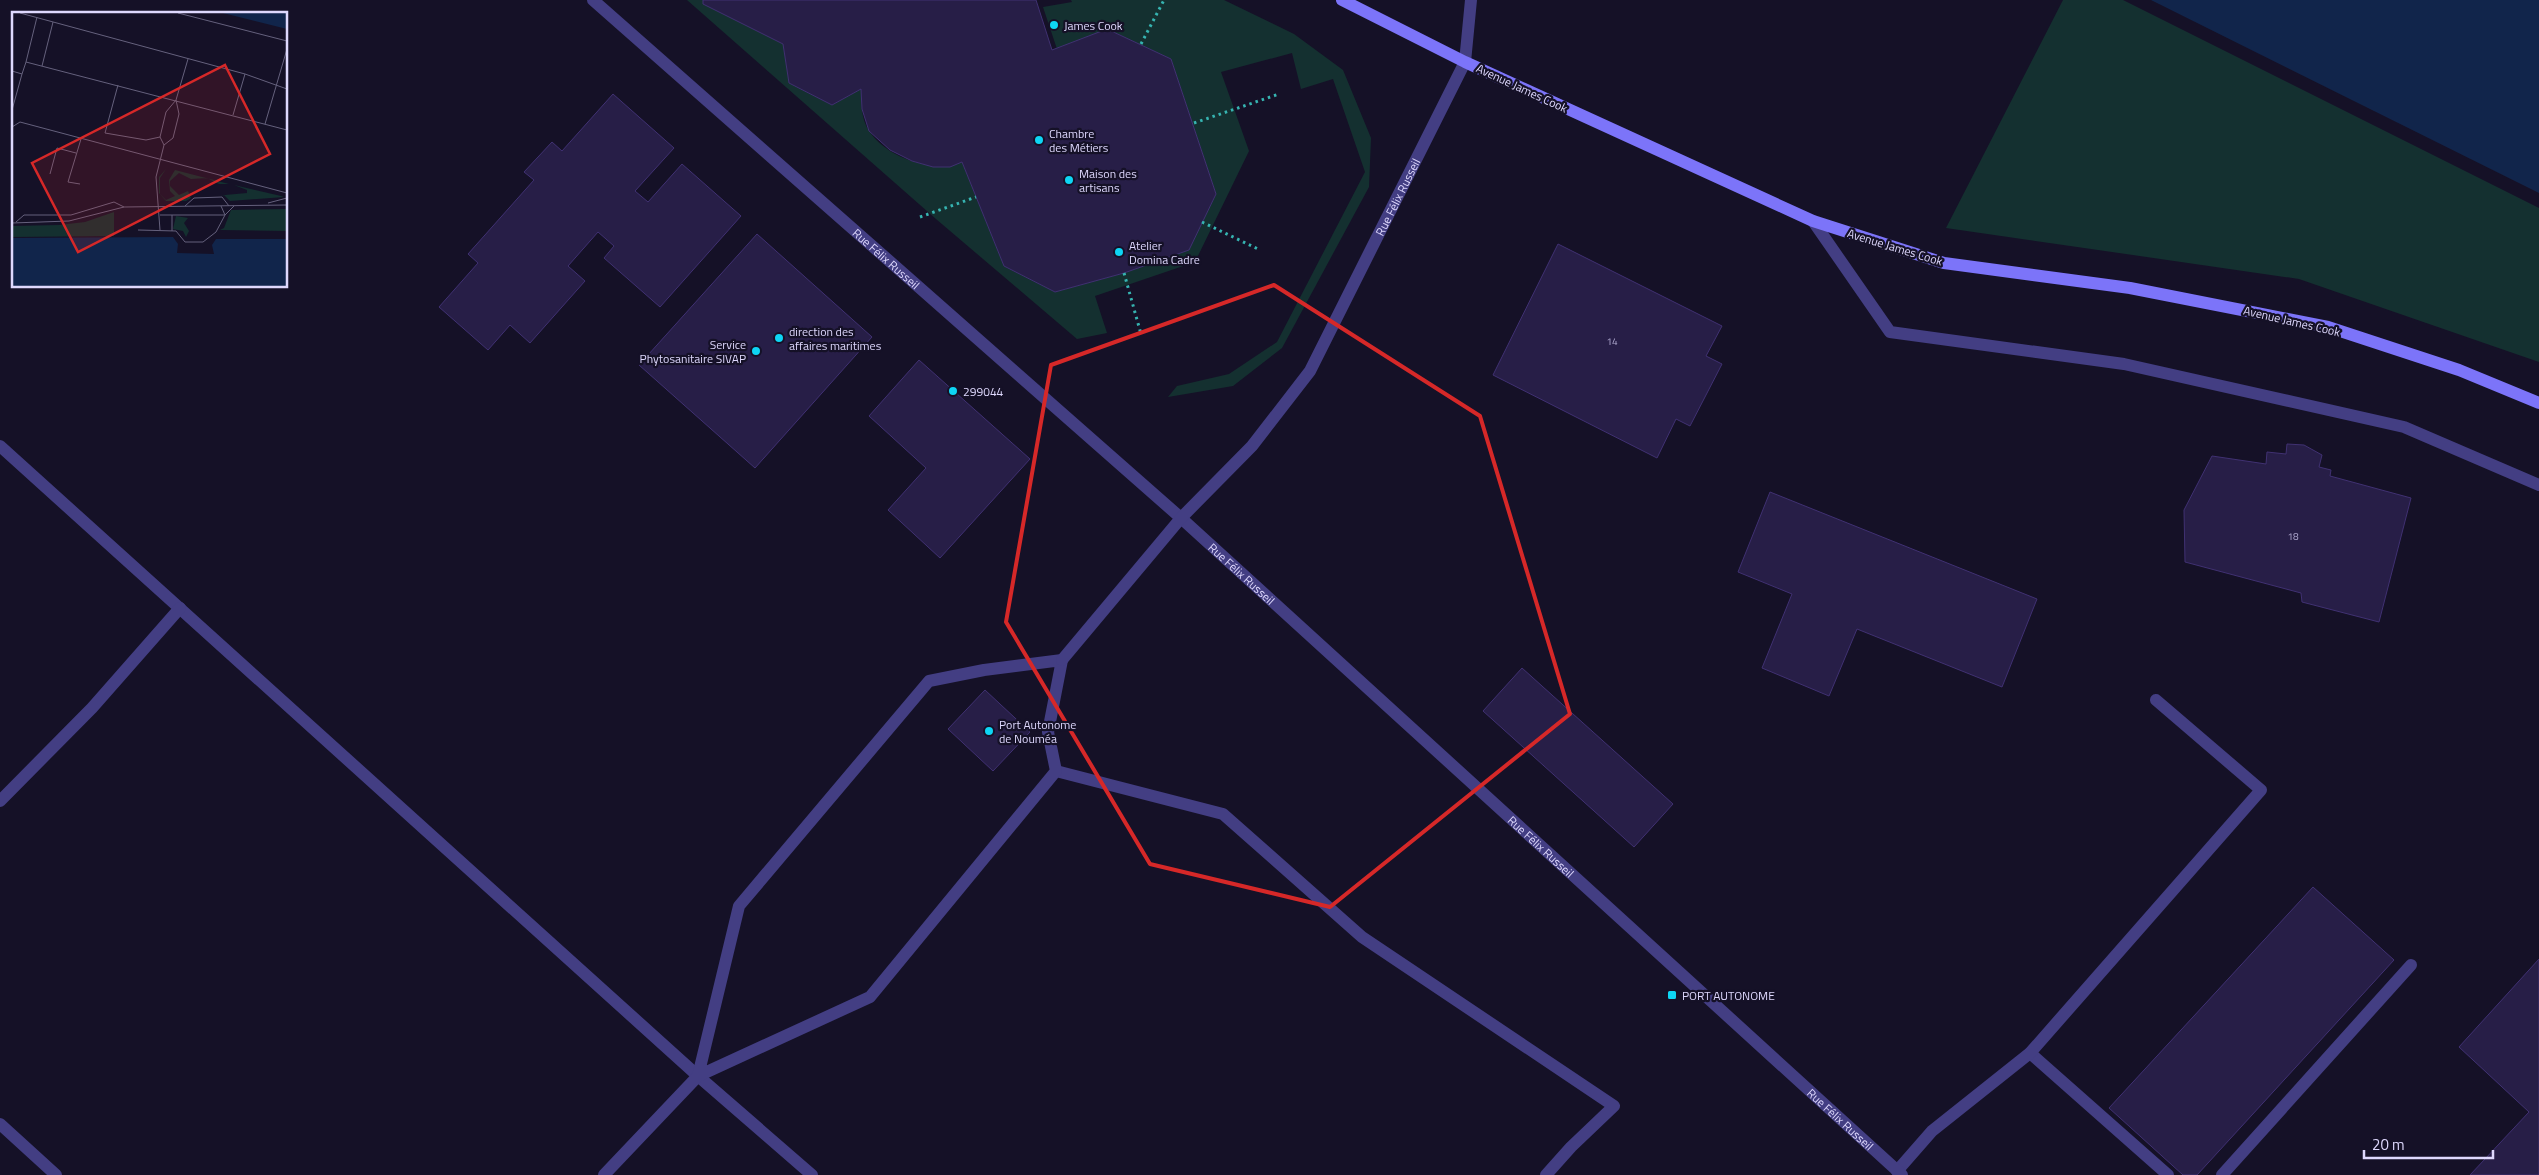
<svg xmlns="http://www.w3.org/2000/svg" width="2539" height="1175" viewBox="0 0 2539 1175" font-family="'Titillium Web',sans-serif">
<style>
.green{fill:#143030}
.water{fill:#11254b}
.building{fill:#271e47;stroke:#403172}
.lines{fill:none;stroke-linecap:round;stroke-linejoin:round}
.path{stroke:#36b4b1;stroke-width:3;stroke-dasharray:2.5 4;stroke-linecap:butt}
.service{stroke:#433e83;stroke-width:12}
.minor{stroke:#433e83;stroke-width:12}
.secondary{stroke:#7c74f9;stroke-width:12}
.marked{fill:none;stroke:#d62828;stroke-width:4;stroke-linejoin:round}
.poi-dot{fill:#0ed5f4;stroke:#151127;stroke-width:2}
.labels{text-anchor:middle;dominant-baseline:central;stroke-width:4.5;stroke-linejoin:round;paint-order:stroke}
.number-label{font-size:10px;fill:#b0aad0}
.poi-label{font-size:12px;fill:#ded8fd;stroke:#151127;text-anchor:start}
.street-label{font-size:12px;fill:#ded8fd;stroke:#151127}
.inset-road{fill:none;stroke:#65617d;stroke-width:1}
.view{fill:#d62828;fill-opacity:0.15;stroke:#d62828;stroke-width:2.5}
.inset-edge{fill:none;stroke:#ded8fd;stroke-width:2.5}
</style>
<rect width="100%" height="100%" fill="#151127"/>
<g class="green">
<path d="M687 0H703L704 4 783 44 789 83 832 105 861 89C861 102 861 119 869 131 887 158 932 173 962 162L1004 266 1055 292 1124 273 1188 250 1216 194 1171 59 1107 29 1057 49 1043 7 1072 2 1071 0H1224L1294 34 1343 70 1371 138 1369 187 1282 348 1233 386 1168 397 1177 386 1229 374 1277 342 1365 172 1333 79 1301 89 1292 53 1221 72 1249 151 1195 262 1095 296 1107 333 1077 339 936 219Z"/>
<polygon points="2063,0 2123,0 2539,208 2539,362 2299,279 1946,228"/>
</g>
<polygon class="water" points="2151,0 2539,0 2539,193"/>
<g class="building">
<polygon points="703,0 1036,0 1052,50 1107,29 1171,59 1216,194 1189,250 1124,273 1055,292 1004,266 962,162 950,167 933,167 912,161 890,150 869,131 862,109 861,89 832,105 789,83 783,44 703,4"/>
<polygon points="613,94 674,148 635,191 648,202 682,164 741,216 660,307 604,258 614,246 598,232 568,266 585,281 530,343 510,325 488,350 439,307 478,263 468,254 534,180 524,172 552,142 562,151"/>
<polygon points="757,234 872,337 755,468 639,365"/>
<polygon points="1558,244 1722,326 1706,356 1722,364 1690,426 1676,419 1657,458 1493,375"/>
<polygon points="919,360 1030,459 940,558 888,510 926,468 869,416"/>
<polygon points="2287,444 2304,445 2322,455 2319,467 2331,470 2330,476 2411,498 2379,622 2302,602 2301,593 2185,562 2184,510 2212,456 2266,464 2267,452 2286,454"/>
<polygon points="1770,492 2037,599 2002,687 1857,629 1829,696 1762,668 1792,594 1738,572"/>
<polygon points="1522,668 1673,804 1634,847 1483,711"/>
<polygon points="985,690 1030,732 993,771 948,729"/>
<polygon points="2313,887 2394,960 2197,1175 2183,1175 2109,1108"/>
<polygon points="2539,959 2539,1175 2470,1175 2529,1112 2459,1047"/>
</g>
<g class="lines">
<g class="path">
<polyline points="1141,44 1164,0"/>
<polyline points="1194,123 1279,94"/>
<polyline points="920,217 976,197"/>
<polyline points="1202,222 1260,250"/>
<polyline points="1124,273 1141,334"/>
</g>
<g class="service">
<polyline points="1465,62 1471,0"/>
<polyline points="1813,221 1890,332 2124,364 2404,427 2539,485"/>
<polyline points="0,446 698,1076 812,1175"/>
<polyline points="1056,771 1223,814 1362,937 1614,1106 1571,1147 1546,1175"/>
<polyline points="0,801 92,708 180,608"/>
<polyline points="2030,1053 2168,1175"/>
<polyline points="0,1124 56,1175"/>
<polyline points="1897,1171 1932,1131 2030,1053 2261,790 2156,700"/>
<polyline points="604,1175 698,1076 870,997 1056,771 1048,732 1062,660 984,670 929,681 739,906 698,1076"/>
<polyline points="2222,1175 2411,965"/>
</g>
<g class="minor">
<path id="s1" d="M593 0 1181 518 1902 1175"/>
<path id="s2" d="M1062 660 1181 518 1252 446 1310 371 1465 62"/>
</g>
<polyline class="secondary" points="1342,0 1465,62 1813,221 1944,263 2130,288 2328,327 2459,370 2539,403"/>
</g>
<path class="marked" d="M1274 285 1480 416 1570 714 1330 907 1150 864 1006 622 1051 365Z"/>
<g class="poi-dot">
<circle cx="1054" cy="25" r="5"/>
<circle cx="1039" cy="140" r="5"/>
<circle cx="1069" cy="180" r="5"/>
<circle cx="1119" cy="252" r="5"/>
<circle cx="779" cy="338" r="5"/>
<circle cx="756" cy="351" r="5"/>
<circle cx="953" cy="391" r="5"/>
<circle cx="989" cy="731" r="5"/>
<rect x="1667" y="990" width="10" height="10" rx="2.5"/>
</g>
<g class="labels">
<g class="number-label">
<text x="1612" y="341">14</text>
<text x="2293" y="536">18</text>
</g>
<g class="poi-label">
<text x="1064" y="25">James Cook</text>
<text x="1049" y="133">Chambre<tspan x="1049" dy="14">des Métiers</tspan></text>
<text x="1079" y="173">Maison des<tspan x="1079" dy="14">artisans</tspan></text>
<text x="1129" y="245">Atelier<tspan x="1129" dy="14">Domina Cadre</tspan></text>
<text x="789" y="331">direction des<tspan x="789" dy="14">affaires maritimes</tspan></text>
<text x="746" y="344" text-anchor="end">Service<tspan x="746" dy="14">Phytosanitaire SIVAP</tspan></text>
<text x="963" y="391">299044</text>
<text x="999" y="724">Port Autonome<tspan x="999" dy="14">de Nouméa</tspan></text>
<text x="1682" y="995">PORT AUTONOME</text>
</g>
<g class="street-label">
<text transform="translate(1522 88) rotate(25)">Avenue James Cook</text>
<text stroke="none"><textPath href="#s2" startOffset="576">Rue Félix Russeil</textPath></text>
<text transform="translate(1895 247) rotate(17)">Avenue James Cook</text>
<text stroke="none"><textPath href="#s1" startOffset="391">Rue Félix Russeil</textPath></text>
<text transform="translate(2292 321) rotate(13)">Avenue James Cook</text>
<text stroke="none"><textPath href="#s1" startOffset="866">Rue Félix Russeil</textPath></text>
<text stroke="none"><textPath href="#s1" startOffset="1271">Rue Félix Russeil</textPath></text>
<text stroke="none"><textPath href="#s1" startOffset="1676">Rue Félix Russeil</textPath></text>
</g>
</g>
<g transform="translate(12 12)">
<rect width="275" height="275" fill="#151127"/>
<path d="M154 157 148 166V182L154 188 163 184 158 179 157 168 163 158 217 172H207L195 166 179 167 167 161 158 169V174L167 183 176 179 179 186 174 189H154L147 181V165ZM222 173 269 184 272 185 218 189 212 183 202 184 235 181V178ZM275 197V219L208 218 212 216 219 198ZM102 200V224L0 225V214L47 213 73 210ZM164 204 176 206 172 211 177 219 174 225 171 219 161 217Z" fill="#143030"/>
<path d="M211 1H275V17ZM161 225 166 232 165 241 202 242 200 233 204 227H275V274H0V226Z" fill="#11254b"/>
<path class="inset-road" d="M8 1 233 62 275 77M166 1 275 29M14 50 25 5M30 54 41 10M0 59 10 62 14 50 275 118M106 73 93 121 134 128 148 125M0 98 10 62M221 103 233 62M253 112 275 37M0 115 8 110 275 181M152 133 148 125 154 100 164 88 176 47M152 133 161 126 167 102 164 88M38 162 45 136 64 141M68 172 56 170 69 127M256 191 275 186M173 194 182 186 210 185 217 194M148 203H213L222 194M4 210 12 203H59L102 190 112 195M0 211 57 209 112 195 275 193M126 218 164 219 173 230H191L204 220 213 203 209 194M148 218 144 165 152 133M160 219V203"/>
<path class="view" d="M213 53 258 142 66 240 20 151Z"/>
<rect width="275" height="275" class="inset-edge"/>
</g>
<path d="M2364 1150v8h129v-8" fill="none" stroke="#ded8fd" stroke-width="2.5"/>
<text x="2372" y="1150" font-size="15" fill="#ded8fd" stroke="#151127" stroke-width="4" paint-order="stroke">20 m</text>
</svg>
